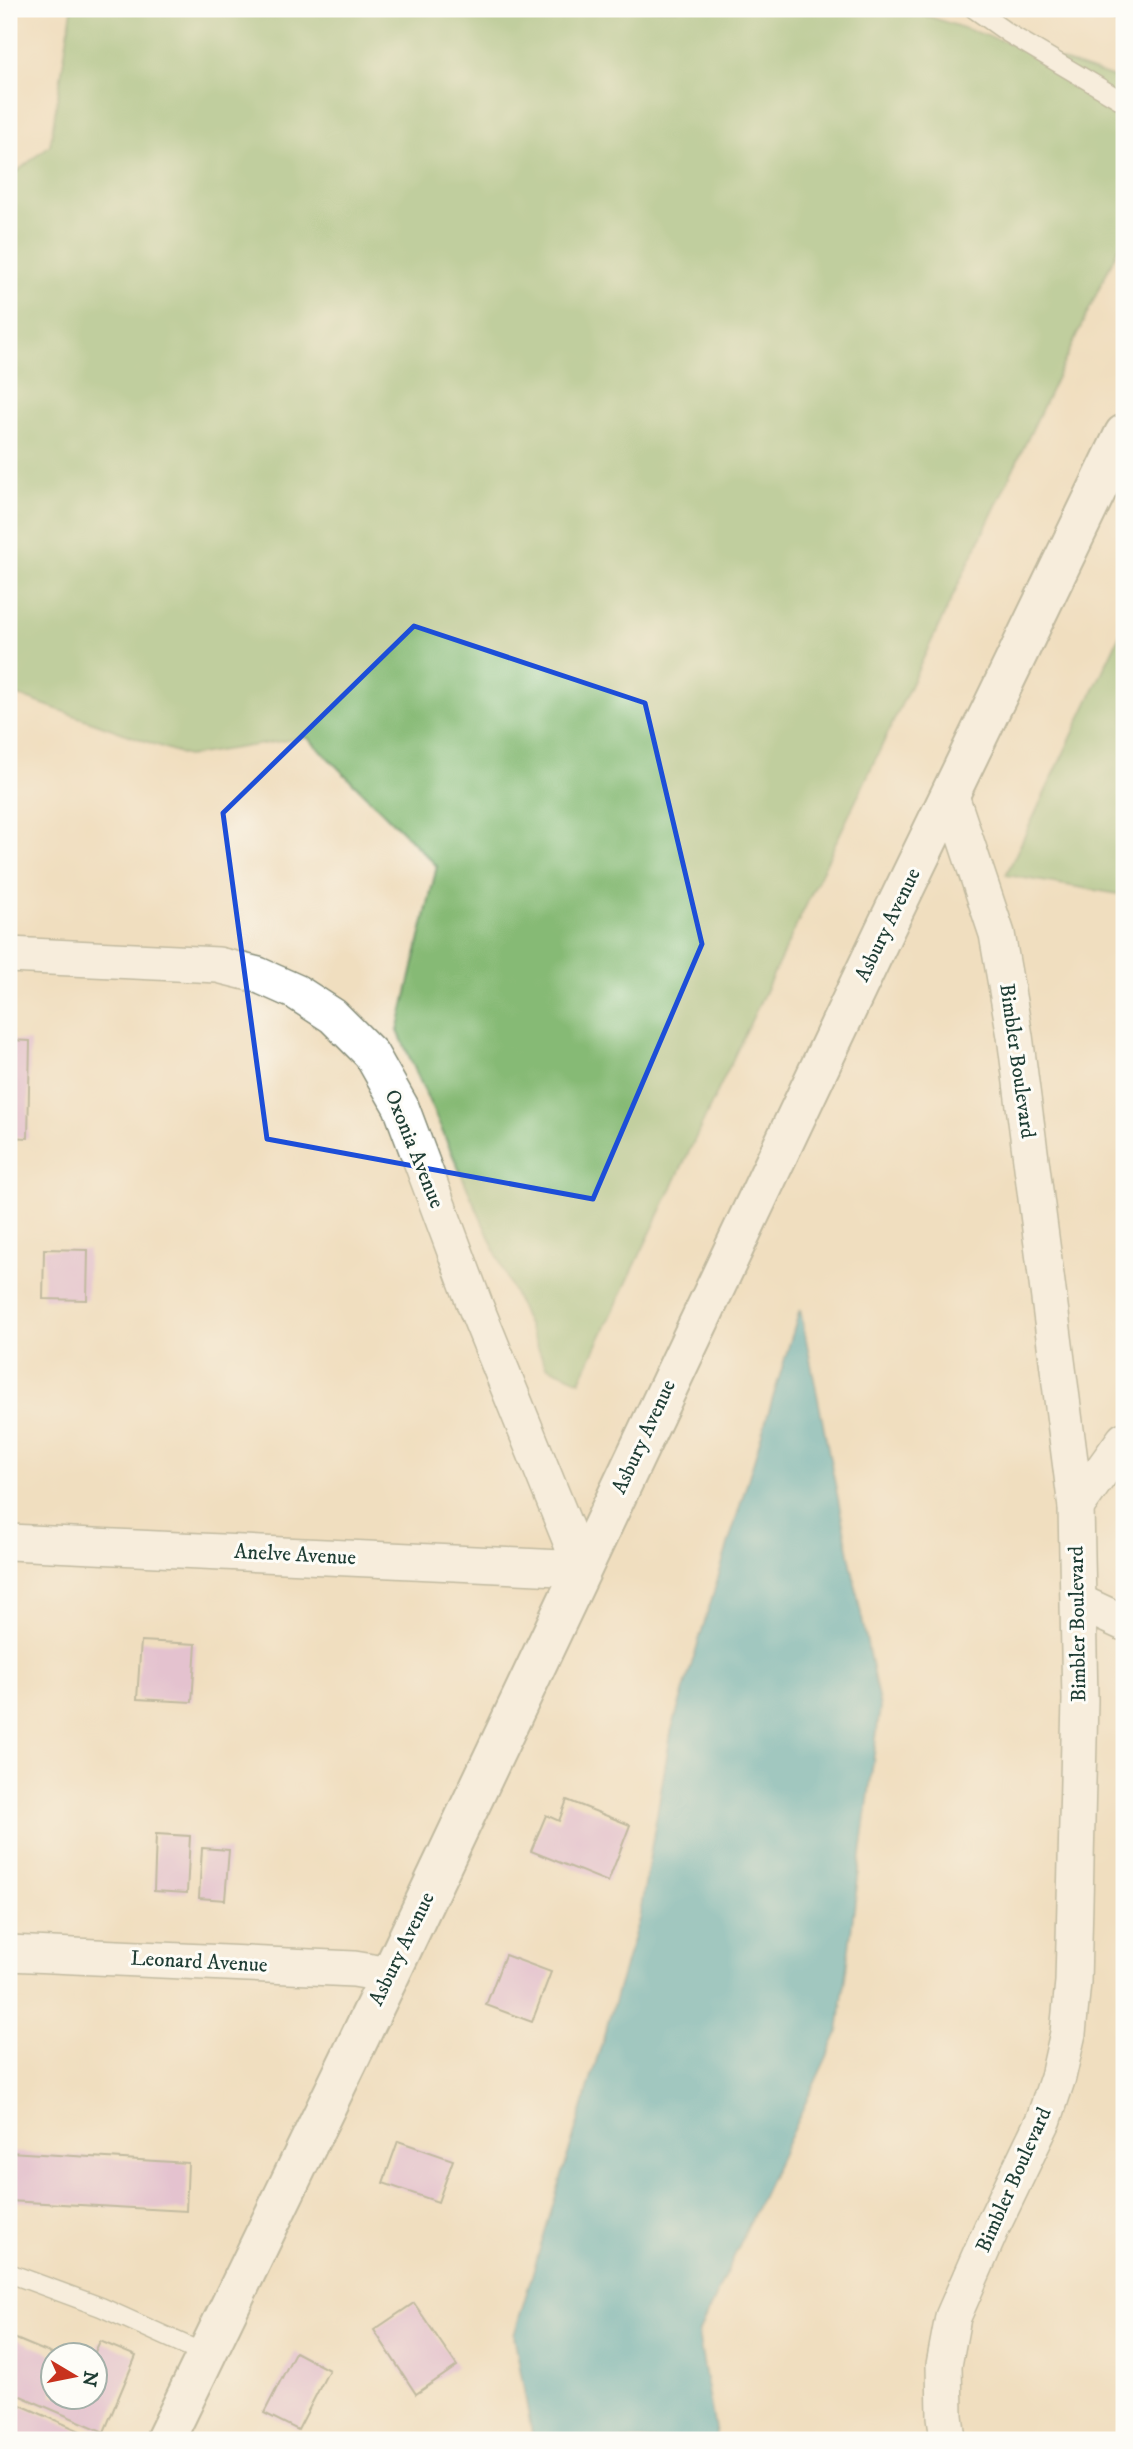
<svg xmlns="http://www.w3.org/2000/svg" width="1133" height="2449" viewBox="0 0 1133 2449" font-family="'IM FELL DW Pica',serif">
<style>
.forest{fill:#86ba75;stroke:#527c54;stroke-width:2}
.water{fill:#40abbf;stroke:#30747a;stroke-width:2}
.building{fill:#d5a1e3}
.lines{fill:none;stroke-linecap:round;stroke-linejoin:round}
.lane-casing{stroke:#888e7a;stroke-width:21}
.street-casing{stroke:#888e7a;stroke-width:38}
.secondary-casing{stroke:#888e7a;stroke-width:42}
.lane{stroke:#fff;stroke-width:18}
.street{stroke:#fff;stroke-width:35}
.secondary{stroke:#fff;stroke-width:38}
.marked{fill:none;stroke:#1d4ed8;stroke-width:5;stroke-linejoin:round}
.labels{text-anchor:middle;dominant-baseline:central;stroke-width:6;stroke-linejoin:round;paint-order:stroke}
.street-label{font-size:21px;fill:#1f3d34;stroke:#fdfcf7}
</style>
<rect width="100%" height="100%" fill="#fdfcf7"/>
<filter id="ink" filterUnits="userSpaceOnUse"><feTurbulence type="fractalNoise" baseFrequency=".0143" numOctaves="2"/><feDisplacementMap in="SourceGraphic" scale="14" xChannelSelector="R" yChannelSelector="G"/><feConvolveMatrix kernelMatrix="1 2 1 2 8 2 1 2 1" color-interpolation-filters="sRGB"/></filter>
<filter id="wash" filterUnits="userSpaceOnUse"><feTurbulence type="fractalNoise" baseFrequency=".00686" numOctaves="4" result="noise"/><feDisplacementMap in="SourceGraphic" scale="28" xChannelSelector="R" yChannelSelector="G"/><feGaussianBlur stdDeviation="1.57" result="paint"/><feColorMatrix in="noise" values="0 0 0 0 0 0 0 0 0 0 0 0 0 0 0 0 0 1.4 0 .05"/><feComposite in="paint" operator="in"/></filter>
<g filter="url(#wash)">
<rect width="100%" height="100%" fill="#f0debf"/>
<g class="forest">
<polygon points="72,9 906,9 1124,81 1124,236 580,1381 546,1366 398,1031 437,866 307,737 187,756 9,692 9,178 50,145"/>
<polygon points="1124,626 1124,895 1006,875"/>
</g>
<polygon class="water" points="800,1309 880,1708 838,2033 698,2334 717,2440 533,2440 514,2335 639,1919 671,1732"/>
<g id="blocks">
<g class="building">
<polygon points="1094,9 1124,9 1124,23"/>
<polygon points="9,1040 30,1041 28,1138 9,1137"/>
<polygon points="44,1249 88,1250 87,1300 43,1299"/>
<polygon points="141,1641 196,1644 192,1702 137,1699"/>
<polygon points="567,1800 630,1825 608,1882 531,1851 546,1815 559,1821"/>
<polygon points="156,1834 190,1836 187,1893 154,1891"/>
<polygon points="202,1848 229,1850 225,1900 199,1898"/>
<polygon points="505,1955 551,1972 532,2022 486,2005"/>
<polygon points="398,2141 453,2160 438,2202 383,2183"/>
<polygon points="9,2152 188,2163 186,2211 9,2201"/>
<polygon points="414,2303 457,2366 416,2394 374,2330"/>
<polygon points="9,2336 52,2354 52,2396 94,2396 94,2354 100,2341 136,2356 104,2432 9,2391"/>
<polygon points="295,2352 329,2370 298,2430 264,2413"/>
<polygon points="9,2400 94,2437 93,2440 9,2440"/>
</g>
</g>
</g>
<g filter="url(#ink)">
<use href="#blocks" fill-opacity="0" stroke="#888e7a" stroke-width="2"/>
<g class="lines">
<g class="lane-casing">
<g id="lane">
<polyline points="974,9 1008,33 1124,102"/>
<polyline points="9,2273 101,2307 205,2354"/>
</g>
</g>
<g class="street-casing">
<g id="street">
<polyline points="9,955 218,965 258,975 296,992 333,1016 371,1054 401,1107 475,1305 582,1569 9,1542"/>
<polyline points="1076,1507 1124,1440"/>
<polyline points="1079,1602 1124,1623"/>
<polyline points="9,1953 354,1969 390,1975"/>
<polyline points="948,2440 945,2416 944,2365 953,2317 993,2225 1044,2119 1058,2077 1068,2033 1073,1982 1080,1700 1076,1507 1015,1036 997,934 951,796"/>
</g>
</g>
<g class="secondary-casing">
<polyline id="secondary" points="165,2440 390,1975 887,925 1124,434"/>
</g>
<use href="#lane" class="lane"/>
<use href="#street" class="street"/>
<use href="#secondary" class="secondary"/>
</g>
</g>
<path d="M0 0H1133V2449H0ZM414 626 645 703 702 944 593 1199 267 1139 223 813Z" fill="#f0debf" fill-opacity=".55" fill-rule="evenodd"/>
<path class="marked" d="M414 626 645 703 702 944 593 1199 267 1139 223 813Z"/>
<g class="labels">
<g class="street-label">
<text transform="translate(888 925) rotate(-64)">Asbury Avenue</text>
<text transform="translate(1017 1061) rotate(82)">Bimbler Boulevard</text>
<text transform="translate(414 1149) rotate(68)">Oxonia Avenue</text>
<text transform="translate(644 1437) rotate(-65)">Asbury Avenue</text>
<text transform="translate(295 1555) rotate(3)">Anelve Avenue</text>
<text transform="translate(1078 1624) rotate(-91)">Bimbler Boulevard</text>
<text transform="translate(402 1949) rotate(-64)">Asbury Avenue</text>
<text transform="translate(199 1962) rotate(3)">Leonard Avenue</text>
<text transform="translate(1014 2180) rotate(-66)">Bimbler Boulevard</text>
</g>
</g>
<rect width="1133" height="2449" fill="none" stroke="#fdfcf7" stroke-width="35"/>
<g transform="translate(74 2376) rotate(100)"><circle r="33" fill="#fdfcf7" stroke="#a4b0a9" stroke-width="2"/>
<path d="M0-5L12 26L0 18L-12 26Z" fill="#c8321e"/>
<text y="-10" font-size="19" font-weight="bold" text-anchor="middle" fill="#1f3d34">N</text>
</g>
</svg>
